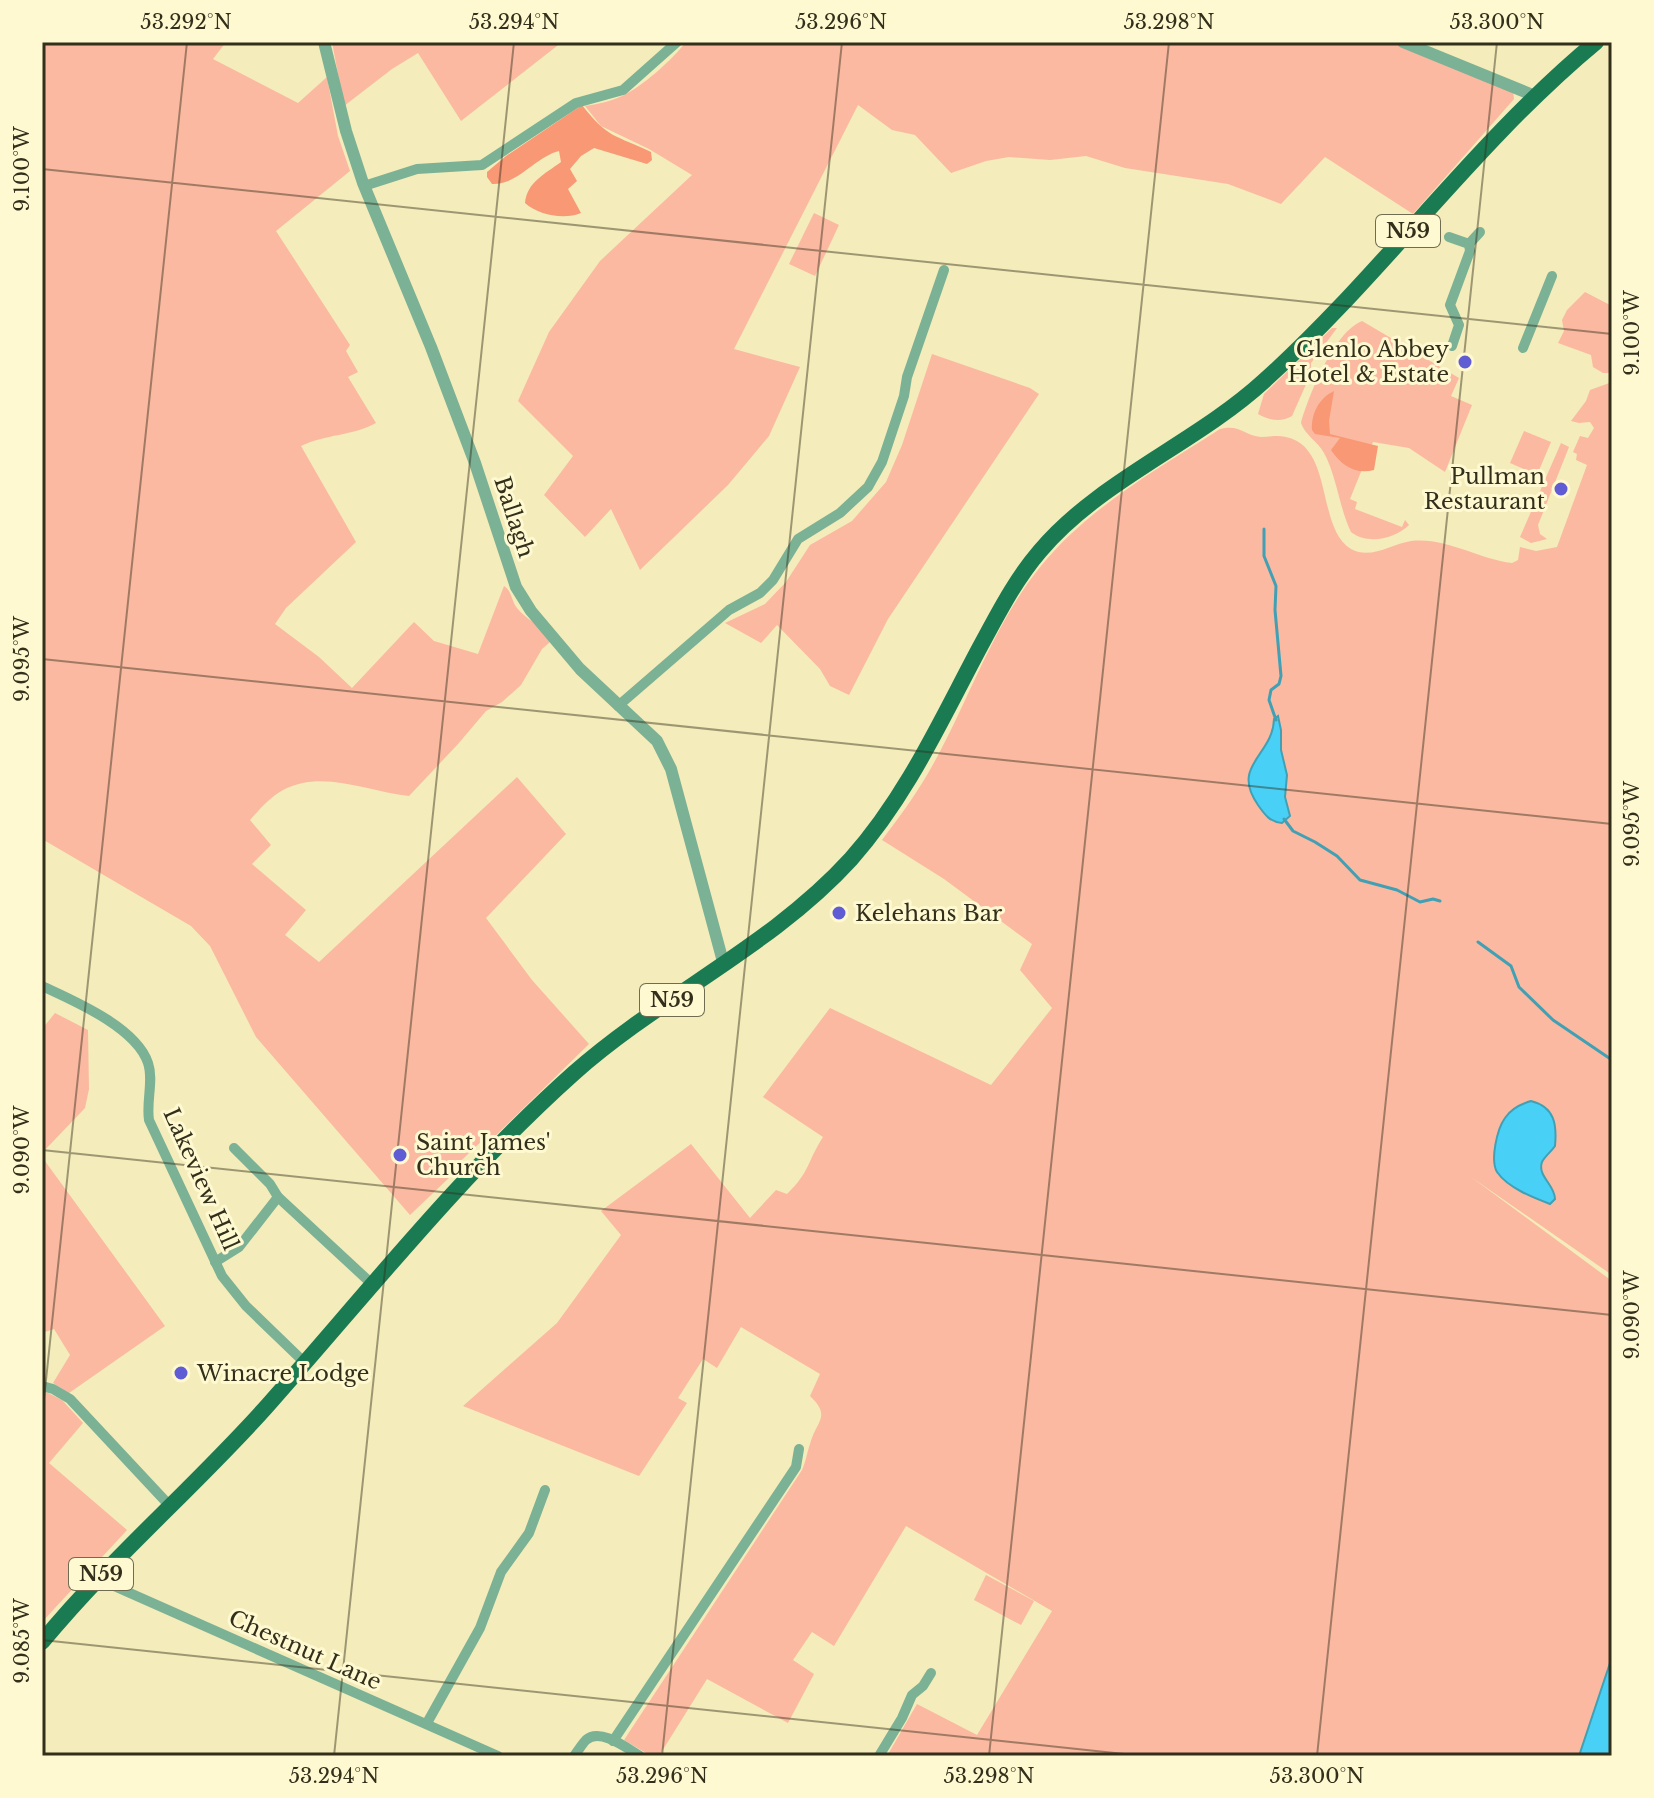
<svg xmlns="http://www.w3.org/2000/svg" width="1654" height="1798" viewBox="0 0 1654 1798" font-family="'Libre Baskerville',serif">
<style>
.green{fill:#fbb9a1}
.forest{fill:#f89875}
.water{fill:#48d0f6;stroke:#41a0b4;stroke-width:2}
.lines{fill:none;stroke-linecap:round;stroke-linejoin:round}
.stream{stroke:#41a0b4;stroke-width:3}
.minor{stroke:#7bb194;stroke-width:10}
.tertiary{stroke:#7bb194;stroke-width:12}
.primary{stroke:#1a7b53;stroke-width:16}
.ticks{fill:none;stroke:#322f1b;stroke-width:2;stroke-opacity:0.45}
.poi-dot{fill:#605cd4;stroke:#fff9d1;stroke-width:3}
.labels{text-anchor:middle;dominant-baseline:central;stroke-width:6;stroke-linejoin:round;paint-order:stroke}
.shield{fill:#fff9d1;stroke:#706c52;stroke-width:2}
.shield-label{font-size:20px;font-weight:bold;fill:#322f1b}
.poi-label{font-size:22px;fill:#322f1b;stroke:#fff9d1;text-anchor:start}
.street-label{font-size:22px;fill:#322f1b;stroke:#fff9d1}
.neatline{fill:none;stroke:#322f1b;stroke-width:3}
.ticks-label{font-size:20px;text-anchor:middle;fill:#322f1b}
</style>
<rect width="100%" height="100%" fill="#f4ecba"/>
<g class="green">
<path d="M42 42H226L213 59 298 103 327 77 338 136 350 171 276 231 350 345 346 351 358 372 348 377 376 423C352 436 326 434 301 446L356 542 286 608 275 624 319 657 352 688 414 622 434 641 478 654 504 586C512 591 511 600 517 608 527 621 545 626 550 642L542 649 521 685 502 702 486 711 458 744 409 796C368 792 323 769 283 790 270 797 260 809 250 820L271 845 252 864 306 910 285 935 319 962 517 777 566 834 486 918 532 980 589 1044 489 1142 484 1139 449 1172 452 1175 410 1215 256 1037 210 946 191 926 42 839Z"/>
<polygon points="332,42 562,42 461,121 418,53 392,69 344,106"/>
<path d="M686 42H1394L1513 91 1514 99 1413 214 1325 157 1281 204 1228 184 1125 168 1086 156 1050 160 1009 157 986 161 951 173 915 135 892 130 858 105 734 349 800 367 769 436 728 485 640 570 611 509 585 537 544 495 573 456 518 401 549 332 600 261 692 175 649 149 601 126 585 106C597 104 610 102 622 96 642 87 672 60 686 42Z"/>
<polygon points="814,213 839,225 815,276 789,264"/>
<polygon points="1585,292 1612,306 1612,373 1603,373 1593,367 1591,355 1558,343 1564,331 1562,320 1567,310"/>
<path d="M1362 321 1459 378 1451 396 1472 405 1445 472 1409 448 1373 442 1350 499 1357 502 1355 509 1402 527 1405 520 1409 525C1395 539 1367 545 1351 532 1339 507 1337 477 1324 453 1318 442 1305 435 1301 423 1309 395 1334 332 1362 321Z"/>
<path d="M1332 328H1337L1311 363V373L1292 416C1281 423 1268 420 1258 414L1264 394Z"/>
<polygon points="932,354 1030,388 1039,394 888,619 849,695 830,686 820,669 777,625 761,643 725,623 765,604 786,582 810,545 852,521 886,482 902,445"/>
<path d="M1612 382V1275L1471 1177 1612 1281V1657L1579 1756H887L917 1704 977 1735 1052 1611 906 1526 834 1646 812 1632 793 1660 814 1674 788 1723 707 1679 659 1756H651L624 1740 802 1470C806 1461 807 1453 810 1444 816 1421 832 1417 810 1396L820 1374 741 1327 717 1368 703 1359 678 1398 687 1403 639 1476 463 1406 557 1323 621 1235 601 1211 691 1144 750 1218 776 1190 787 1194C810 1172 807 1162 823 1137L763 1097 830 1008 991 1085 1052 1008 1020 970 1032 944 944 879 882 840C898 819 914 797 927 775 967 707 991 627 1041 566 1089 507 1158 469 1220 429 1240 424 1245 436 1261 437 1269 437 1277 435 1286 437 1334 447 1316 528 1351 549 1371 560 1391 544 1411 541 1446 537 1478 559 1512 563L1518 560 1520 547 1536 551 1557 547 1587 465 1576 460 1577 454 1573 452 1580 436 1588 438 1594 428 1590 422 1579 423 1571 421 1586 401 1590 390Z"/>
<polygon points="1524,431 1551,442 1537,475 1510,463"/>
<polygon points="1561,443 1569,447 1538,525 1540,534 1547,539 1531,543 1520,537"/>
<polygon points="55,1013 88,1030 89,1089 85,1108 42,1153 42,1029"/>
<polygon points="42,1157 165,1326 69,1393 53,1383 70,1355 54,1329 42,1333"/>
<polygon points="42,1390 62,1400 83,1423 49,1463 127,1530 42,1622"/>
<polygon points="986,1575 1034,1601 1021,1625 974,1600"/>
</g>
<g class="forest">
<path d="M582 105C608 139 616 135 651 152L652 160 647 164 594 148 581 156 570 169 577 181 568 189 581 213C564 220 538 215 525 203 527 182 545 174 561 162L559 151C535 157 518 185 492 184L487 177V172L506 156Z"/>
<path d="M1334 391 1329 421 1330 434 1378 446 1374 470C1355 475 1341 465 1331 450L1340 438 1315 434 1312 430C1311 414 1319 398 1334 391Z"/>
</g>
<g class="water">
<path d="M1278 716 1281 730V750L1287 775 1285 797 1290 816 1282 823C1270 822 1265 815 1258 805 1230 765 1273 756 1274 719Z"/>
<path d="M1531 1101C1555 1107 1557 1125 1555 1146 1551 1152 1545 1156 1542 1162 1537 1176 1555 1185 1555 1199L1550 1204C1534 1198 1508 1188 1497 1172 1490 1160 1497 1129 1505 1118 1511 1109 1521 1104 1531 1101Z"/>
<polygon points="1612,1657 1612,1756 1579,1756"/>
</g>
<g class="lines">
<g class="stream">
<polyline points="1264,529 1264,556 1276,586 1275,610 1281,676 1279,684 1271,690 1269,700 1276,720"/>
<polyline points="1284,819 1293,831 1315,842 1337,856 1360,880 1397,890 1420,902 1433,899 1440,901"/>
<polyline points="1478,942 1511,966 1519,987 1553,1020 1612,1060"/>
</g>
<g class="minor">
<polyline points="364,186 417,169 482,165 576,103 623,90 677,42"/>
<polyline points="1449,237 1469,244 1470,251 1450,305 1459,325 1452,346"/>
<polyline points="1469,244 1480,232"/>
<polyline points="1523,348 1552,276"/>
<polyline points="618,706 729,610 760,593 773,580 798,539 840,513 868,487 882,462 904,396 907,377 944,270"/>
<path d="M42 986C74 1001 136 1027 148 1063 154 1080 146 1101 149 1120L222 1276 246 1306 304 1362"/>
<polyline points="234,1148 270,1184 278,1197 372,1284"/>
<polyline points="215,1262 239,1247 278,1197"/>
<polyline points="42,1386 53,1389 70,1399 169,1505"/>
<polyline points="96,1578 498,1756"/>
<polyline points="427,1723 480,1628 501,1572 529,1533 545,1490"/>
<polyline points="613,1741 796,1467 799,1449"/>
<path d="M574 1756C578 1751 582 1744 586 1740 600 1727 628 1749 640 1756"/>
<polyline points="879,1756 902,1718 912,1695 923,1686 931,1673"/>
</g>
<g class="tertiary">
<polyline points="324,42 346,131 363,183 431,347 475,463 516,587 531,611 580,669 657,741 671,769 722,958 727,964"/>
<polyline points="1403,42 1535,96"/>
</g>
<path class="primary" d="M42 1642C112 1557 196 1486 268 1405 368 1292 462 1173 574 1073 662 995 772 946 851 859 907 796 941 720 980 647 998 614 1015 580 1040 551 1100 480 1195 444 1264 381 1381 276 1474 143 1596 42"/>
</g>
<path class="ticks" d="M42 169 1612 334M42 659 1612 824M42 1150 1612 1315M42 1418 187 42M42 1640 1143 1756M334 1756 514 42M662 1756 842 42M989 1756 1169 42M1317 1756 1497 42"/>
<g class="poi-dot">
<circle cx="1465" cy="362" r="8"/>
<circle cx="1561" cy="489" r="8"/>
<circle cx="839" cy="913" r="8"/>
<circle cx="400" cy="1155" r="8"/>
<circle cx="181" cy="1373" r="8"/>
</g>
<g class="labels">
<g class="shield">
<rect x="1376" y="215" width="64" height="32" rx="6"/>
<rect x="640" y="984" width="64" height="32" rx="6"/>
<rect x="69" y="1558" width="64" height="32" rx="6"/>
</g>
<g class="shield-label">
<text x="1408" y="231">N59</text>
<text x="672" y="1000">N59</text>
<text x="101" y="1574">N59</text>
</g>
<g class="poi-label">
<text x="1449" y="349" text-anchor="end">Glenlo Abbey<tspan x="1449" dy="25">Hotel &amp; Estate</tspan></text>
<text x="1545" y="476" text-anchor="end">Pullman<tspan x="1545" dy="25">Restaurant</tspan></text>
<text x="855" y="913">Kelehans Bar</text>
<text x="416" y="1142">Saint James'<tspan x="416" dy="25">Church</tspan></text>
<text x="197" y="1373">Winacre Lodge</text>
</g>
<g class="street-label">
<text transform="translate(514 517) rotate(72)">Ballagh</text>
<text transform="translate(201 1179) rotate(66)">Lakeview Hill</text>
<text transform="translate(305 1650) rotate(24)">Chestnut Lane</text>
</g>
</g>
<rect width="1654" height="1798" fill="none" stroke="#fff9d1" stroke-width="88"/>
<rect x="44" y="44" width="1566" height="1710" class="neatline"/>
<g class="ticks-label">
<text x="186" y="29">53.292°N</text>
<text x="514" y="29">53.294°N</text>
<text x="841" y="29">53.296°N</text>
<text x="1169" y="29">53.298°N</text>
<text x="1497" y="29">53.300°N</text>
<text transform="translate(22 169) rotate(-90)" y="7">9.100°W</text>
<text transform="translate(1632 333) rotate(-90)" y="7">9.100°W</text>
<text transform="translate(22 659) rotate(-90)" y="7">9.095°W</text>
<text transform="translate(1632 824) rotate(-90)" y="7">9.095°W</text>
<text transform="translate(22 1150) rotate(-90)" y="7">9.090°W</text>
<text transform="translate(1632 1315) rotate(-90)" y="7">9.090°W</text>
<text transform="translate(22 1641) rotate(-90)" y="7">9.085°W</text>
<text x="334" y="1783">53.294°N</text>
<text x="662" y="1783">53.296°N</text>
<text x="989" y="1783">53.298°N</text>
<text x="1317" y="1783">53.300°N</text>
</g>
</svg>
